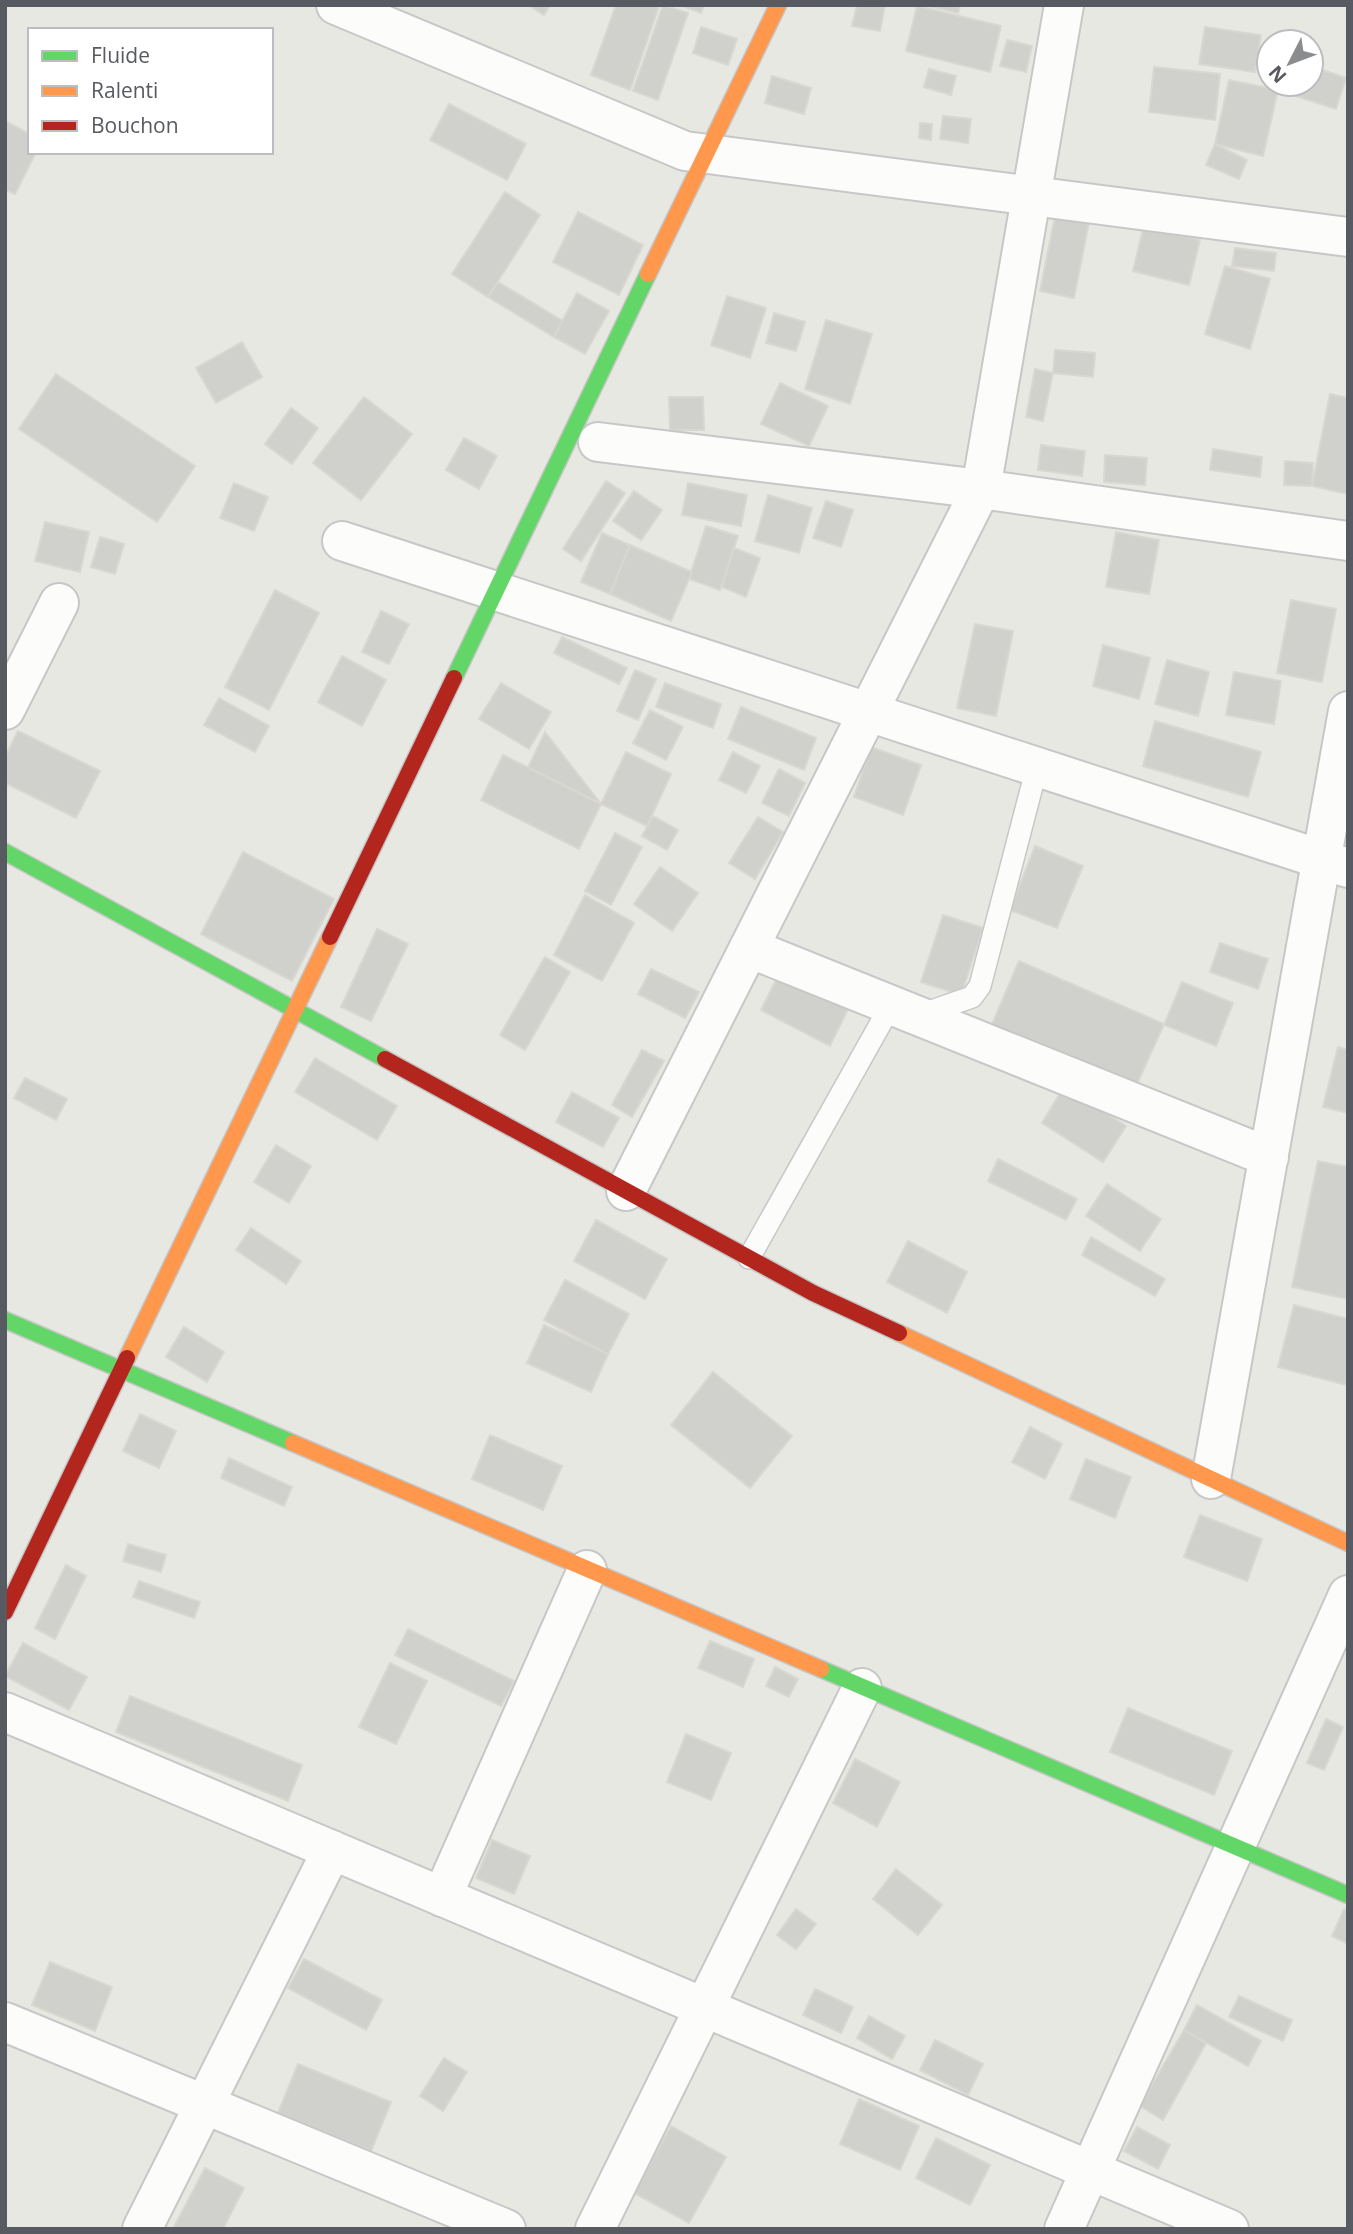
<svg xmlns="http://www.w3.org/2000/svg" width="1353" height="2234" viewBox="0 0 1353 2234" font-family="'Open Sans',sans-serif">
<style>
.building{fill:#d0d0cc;stroke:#d8d7d1;stroke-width:2}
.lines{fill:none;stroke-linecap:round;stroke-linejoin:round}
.lane-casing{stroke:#c7c7c7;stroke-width:24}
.street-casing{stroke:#c7c7c7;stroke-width:42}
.fast-casing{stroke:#c5c6c5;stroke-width:19}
.slow-casing{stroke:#c5c6c5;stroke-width:19}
.jam-casing{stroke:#c5c6c5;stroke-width:19}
.lane{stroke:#fcfcfb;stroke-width:21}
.street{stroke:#fcfcfb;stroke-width:38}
.fast{stroke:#63d668;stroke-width:16}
.slow{stroke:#ff974d;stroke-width:16}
.jam{stroke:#b3261e;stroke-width:16}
</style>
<rect width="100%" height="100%" fill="#e8e8e2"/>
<g class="building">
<polygon points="528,5 550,5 544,15"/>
<polygon points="616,5 659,6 630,90 591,75"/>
<polygon points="663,5 688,13 658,100 633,91"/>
<polygon points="680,5 704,5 701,13"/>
<polygon points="857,5 885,5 880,31 852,26"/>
<polygon points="925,5 960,5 958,13"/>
<polygon points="917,6 1001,26 990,72 906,51"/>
<polygon points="701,27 737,39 728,65 693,53"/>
<polygon points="1205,27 1261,35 1255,72 1199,64"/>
<polygon points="1007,40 1032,46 1026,72 1000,66"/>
<polygon points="1311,66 1346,78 1336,109 1293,95 1297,84 1311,84"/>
<polygon points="1154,67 1220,74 1215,120 1149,112"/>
<polygon points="929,69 956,76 951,95 924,87"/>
<polygon points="772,76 811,88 804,114 765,103"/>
<polygon points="1229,80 1278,90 1263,156 1215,144"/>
<polygon points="449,104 526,144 507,180 430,140"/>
<polygon points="943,116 971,119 968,143 940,139"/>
<polygon points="5,121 30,134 30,152 36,152 15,194 5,190"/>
<polygon points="920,123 932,124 931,140 919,138"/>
<polygon points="1215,144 1247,160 1239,179 1206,165"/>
<polygon points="505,192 540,215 488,297 452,274"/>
<polygon points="578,212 643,245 619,295 553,262"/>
<polygon points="1055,216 1089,222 1074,298 1040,291"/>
<polygon points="1144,225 1200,240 1189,285 1133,271"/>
<polygon points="1235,248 1276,253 1274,271 1232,266"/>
<polygon points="1225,266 1270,279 1250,349 1205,334"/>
<polygon points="498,282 563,321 554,337 488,297"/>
<polygon points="577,293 609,311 585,354 554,337"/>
<polygon points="727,296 766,308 750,358 711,345"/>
<polygon points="774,313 805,322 796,351 766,343"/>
<polygon points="826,320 872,334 850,404 805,389"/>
<polygon points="242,342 262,377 216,403 196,368"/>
<polygon points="1055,350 1095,353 1093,377 1053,373"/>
<polygon points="1035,369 1053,373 1043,421 1026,417"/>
<polygon points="56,374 195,466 157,522 19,429"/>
<polygon points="780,383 828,406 809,446 761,424"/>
<polygon points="1330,394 1348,398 1348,494 1312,486"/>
<polygon points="364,397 412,434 361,500 313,463"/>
<polygon points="669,397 703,397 704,430 670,430"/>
<polygon points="291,408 318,428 292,464 265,444"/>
<polygon points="464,438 497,456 479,489 446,470"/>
<polygon points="1041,445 1085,451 1082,476 1038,470"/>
<polygon points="1213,449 1262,457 1260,477 1210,470"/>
<polygon points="1105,455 1147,458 1145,485 1104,482"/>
<polygon points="1285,461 1313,463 1312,486 1284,485"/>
<polygon points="606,481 625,493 581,561 563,549"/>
<polygon points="234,483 268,497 254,531 220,518"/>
<polygon points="688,483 747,495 741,526 682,515"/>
<polygon points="634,491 662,510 641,540 613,521"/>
<polygon points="768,495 812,508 799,553 755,541"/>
<polygon points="826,501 853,510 841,547 813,538"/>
<polygon points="45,522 89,532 80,572 35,561"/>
<polygon points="706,526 738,536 720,590 689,579"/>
<polygon points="1116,532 1159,540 1149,594 1106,587"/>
<polygon points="602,533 630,545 610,594 581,582"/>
<polygon points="100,537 124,544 115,574 91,567"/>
<polygon points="630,545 692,572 671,621 610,594"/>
<polygon points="734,548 760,558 746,597 722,587"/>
<polygon points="275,590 319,613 269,710 225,687"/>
<polygon points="1291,600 1336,609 1322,682 1277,673"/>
<polygon points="381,611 409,624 389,664 362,652"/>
<polygon points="975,624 1013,631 996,716 957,708"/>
<polygon points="562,637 627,668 619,684 554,653"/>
<polygon points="1103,645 1150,658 1139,699 1093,686"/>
<polygon points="342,656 386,680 362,726 318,702"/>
<polygon points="1167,660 1209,672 1198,716 1155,704"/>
<polygon points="635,670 656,679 638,720 617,711"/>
<polygon points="1234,672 1281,681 1274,724 1226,715"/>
<polygon points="501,683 551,712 529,749 479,719"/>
<polygon points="665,683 721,704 713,728 656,707"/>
<polygon points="219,698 269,726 255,752 204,725"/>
<polygon points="741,707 816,738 804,770 728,739"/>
<polygon points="650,710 683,727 666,760 633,743"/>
<polygon points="1155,721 1261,752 1248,797 1143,766"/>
<polygon points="18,731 100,771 76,818 5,783 5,757"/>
<polygon points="545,732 601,804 528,768"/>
<polygon points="871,747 921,765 903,815 854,797"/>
<polygon points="626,752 671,774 647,826 601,804"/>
<polygon points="733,752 760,766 746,793 719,780"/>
<polygon points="503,755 601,804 579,849 481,800"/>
<polygon points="779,769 805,783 789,816 762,803"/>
<polygon points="653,816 678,830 667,850 642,836"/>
<polygon points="758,817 783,832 755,879 729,863"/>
<polygon points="615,833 642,847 611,905 585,891"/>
<polygon points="1035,846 1083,866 1057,928 1010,910"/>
<polygon points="243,852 334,899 292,981 201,934"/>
<polygon points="660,867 698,893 672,931 634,904"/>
<polygon points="585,895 634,923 602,981 554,955"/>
<polygon points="943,915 983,928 961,995 921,982"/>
<polygon points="377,929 408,944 371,1021 341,1007"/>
<polygon points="1220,943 1268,959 1258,989 1210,972"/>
<polygon points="545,957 570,972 525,1050 500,1035"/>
<polygon points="1019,961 1164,1024 1134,1091 990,1029"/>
<polygon points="782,968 851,1003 830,1046 761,1010"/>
<polygon points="651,969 699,992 685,1018 638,994"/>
<polygon points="1182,982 1233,1003 1216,1046 1164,1025"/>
<polygon points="1338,1047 1348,1050 1348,1113 1323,1107"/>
<polygon points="642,1050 664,1061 632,1117 612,1105"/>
<polygon points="315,1058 397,1106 377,1140 295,1092"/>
<polygon points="25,1078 67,1099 56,1120 14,1098"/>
<polygon points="1064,1087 1126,1126 1103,1162 1042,1123"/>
<polygon points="572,1092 619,1118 603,1147 556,1122"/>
<polygon points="276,1145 311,1166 289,1203 254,1182"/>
<polygon points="998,1159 1077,1199 1066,1220 988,1181"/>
<polygon points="1318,1161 1348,1167 1348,1299 1292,1287"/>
<polygon points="1107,1184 1161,1219 1140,1251 1086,1216"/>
<polygon points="596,1220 667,1259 645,1299 574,1261"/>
<polygon points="251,1228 301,1261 286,1284 236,1250"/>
<polygon points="1091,1237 1165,1279 1155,1296 1082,1255"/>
<polygon points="908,1241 967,1272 947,1313 887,1282"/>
<polygon points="565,1280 629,1314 608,1354 544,1320"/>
<polygon points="1294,1305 1348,1319 1346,1385 1278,1367"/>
<polygon points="544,1325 608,1354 591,1392 527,1363"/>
<polygon points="184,1327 224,1352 207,1382 166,1357"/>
<polygon points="713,1372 792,1436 750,1488 671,1425"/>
<polygon points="140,1414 176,1431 159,1468 123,1451"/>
<polygon points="1030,1427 1062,1444 1045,1479 1012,1462"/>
<polygon points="490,1435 562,1466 543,1510 472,1479"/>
<polygon points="229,1458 292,1487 284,1506 221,1478"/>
<polygon points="1086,1459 1131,1477 1115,1518 1070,1499"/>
<polygon points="1200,1515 1262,1539 1247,1581 1184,1557"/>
<polygon points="128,1544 166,1555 161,1572 123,1561"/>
<polygon points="66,1565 86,1576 55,1639 35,1628"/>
<polygon points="139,1581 200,1602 194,1618 133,1597"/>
<polygon points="408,1629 514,1681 501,1706 395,1655"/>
<polygon points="710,1641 754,1659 743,1687 698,1668"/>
<polygon points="23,1643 87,1677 69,1710 5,1676"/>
<polygon points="390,1663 427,1681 396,1744 359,1727"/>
<polygon points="775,1667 798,1679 789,1697 766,1686"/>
<polygon points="130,1696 302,1765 288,1801 116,1732"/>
<polygon points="1128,1708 1232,1751 1214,1795 1110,1752"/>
<polygon points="1326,1719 1343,1727 1324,1770 1307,1763"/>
<polygon points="686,1734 731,1753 711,1800 667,1782"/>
<polygon points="855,1759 900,1782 877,1827 833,1803"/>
<polygon points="492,1840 530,1856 514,1894 476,1878"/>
<polygon points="896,1869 942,1905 918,1935 873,1899"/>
<polygon points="796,1909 816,1924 796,1949 777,1935"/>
<polygon points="1344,1909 1348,1911 1348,1944 1332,1936"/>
<polygon points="304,1959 382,2000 366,2030 288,1988"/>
<polygon points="50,1962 112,1987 95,2031 32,2005"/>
<polygon points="815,1989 853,2007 841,2033 803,2015"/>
<polygon points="1239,1996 1292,2020 1283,2041 1229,2017"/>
<polygon points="1197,2005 1261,2041 1248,2066 1184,2030"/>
<polygon points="869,2016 905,2036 892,2059 857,2038"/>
<polygon points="1184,2030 1206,2043 1163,2120 1140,2106"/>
<polygon points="935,2040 983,2064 968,2095 920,2070"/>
<polygon points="444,2058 467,2072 443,2111 420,2096"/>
<polygon points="298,2064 391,2102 371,2151 278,2113"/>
<polygon points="859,2099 919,2126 900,2170 840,2144"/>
<polygon points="671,2126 726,2157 689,2223 634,2193"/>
<polygon points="1137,2127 1170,2145 1158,2169 1124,2151"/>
<polygon points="936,2138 990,2165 970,2205 916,2178"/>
<polygon points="205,2168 244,2188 223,2229 173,2229"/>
</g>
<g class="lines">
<g class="lane-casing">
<g id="lane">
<polyline points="920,1015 972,997 980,986 1037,767"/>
<polyline points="749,1258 891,1005"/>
</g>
</g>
<g class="street-casing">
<g id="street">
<polyline points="336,5 685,151 1348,237"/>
<polyline points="598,442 981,489 1348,541"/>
<polyline points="342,541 1348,868"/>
<polyline points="5,710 59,603"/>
<polyline points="749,948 1269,1157"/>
<polyline points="626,1191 981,489 1064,5"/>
<polyline points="1211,1479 1348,711"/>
<polyline points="5,1712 1229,2229"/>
<polyline points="442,1897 587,1570"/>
<polyline points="5,2022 506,2229"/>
<polyline points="142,2229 332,1850"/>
<polyline points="595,2229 862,1688"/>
<polyline points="1064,2229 1348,1595"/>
</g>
</g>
<g class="fast-casing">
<g id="fast">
<polyline points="454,678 648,274"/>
<polyline points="5,852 385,1059"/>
<polyline points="5,1320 293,1443"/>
<polyline points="821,1669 1348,1895"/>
</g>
</g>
<g class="slow-casing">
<g id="slow">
<polyline points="648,274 778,5"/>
<polyline points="899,1333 1348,1543"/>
<polyline points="127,1358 330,937"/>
<polyline points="293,1443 821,1669"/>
</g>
</g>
<g class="jam-casing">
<g id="jam">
<polyline points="330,937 454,678"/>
<polyline points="385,1059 813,1293 899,1333"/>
<polyline points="5,1612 127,1358"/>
</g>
</g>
<use href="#lane" class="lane"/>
<use href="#street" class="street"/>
<use href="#fast" class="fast"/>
<use href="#slow" class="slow"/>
<use href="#jam" class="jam"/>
</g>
<rect width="1353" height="2234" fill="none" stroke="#585a61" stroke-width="14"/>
<rect x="28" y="28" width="245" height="126" fill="#ffffff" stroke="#bcbdc0" stroke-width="2"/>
<rect x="42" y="51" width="35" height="10" fill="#63d668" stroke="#bcbdc0" stroke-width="2"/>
<text x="91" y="63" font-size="21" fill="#585a61">Fluide</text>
<rect x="42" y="86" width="35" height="10" fill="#ff974d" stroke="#bcbdc0" stroke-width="2"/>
<text x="91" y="98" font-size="21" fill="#585a61">Ralenti</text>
<rect x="42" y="121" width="35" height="10" fill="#b3261e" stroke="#bcbdc0" stroke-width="2"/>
<text x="91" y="133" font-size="21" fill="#585a61">Bouchon</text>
<g transform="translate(1290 63) rotate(228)"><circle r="33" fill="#ffffff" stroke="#bcbdc0" stroke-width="2"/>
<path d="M0-5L12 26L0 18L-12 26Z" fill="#8a8c8e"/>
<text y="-10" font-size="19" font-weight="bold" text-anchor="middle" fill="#585a61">N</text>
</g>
</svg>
